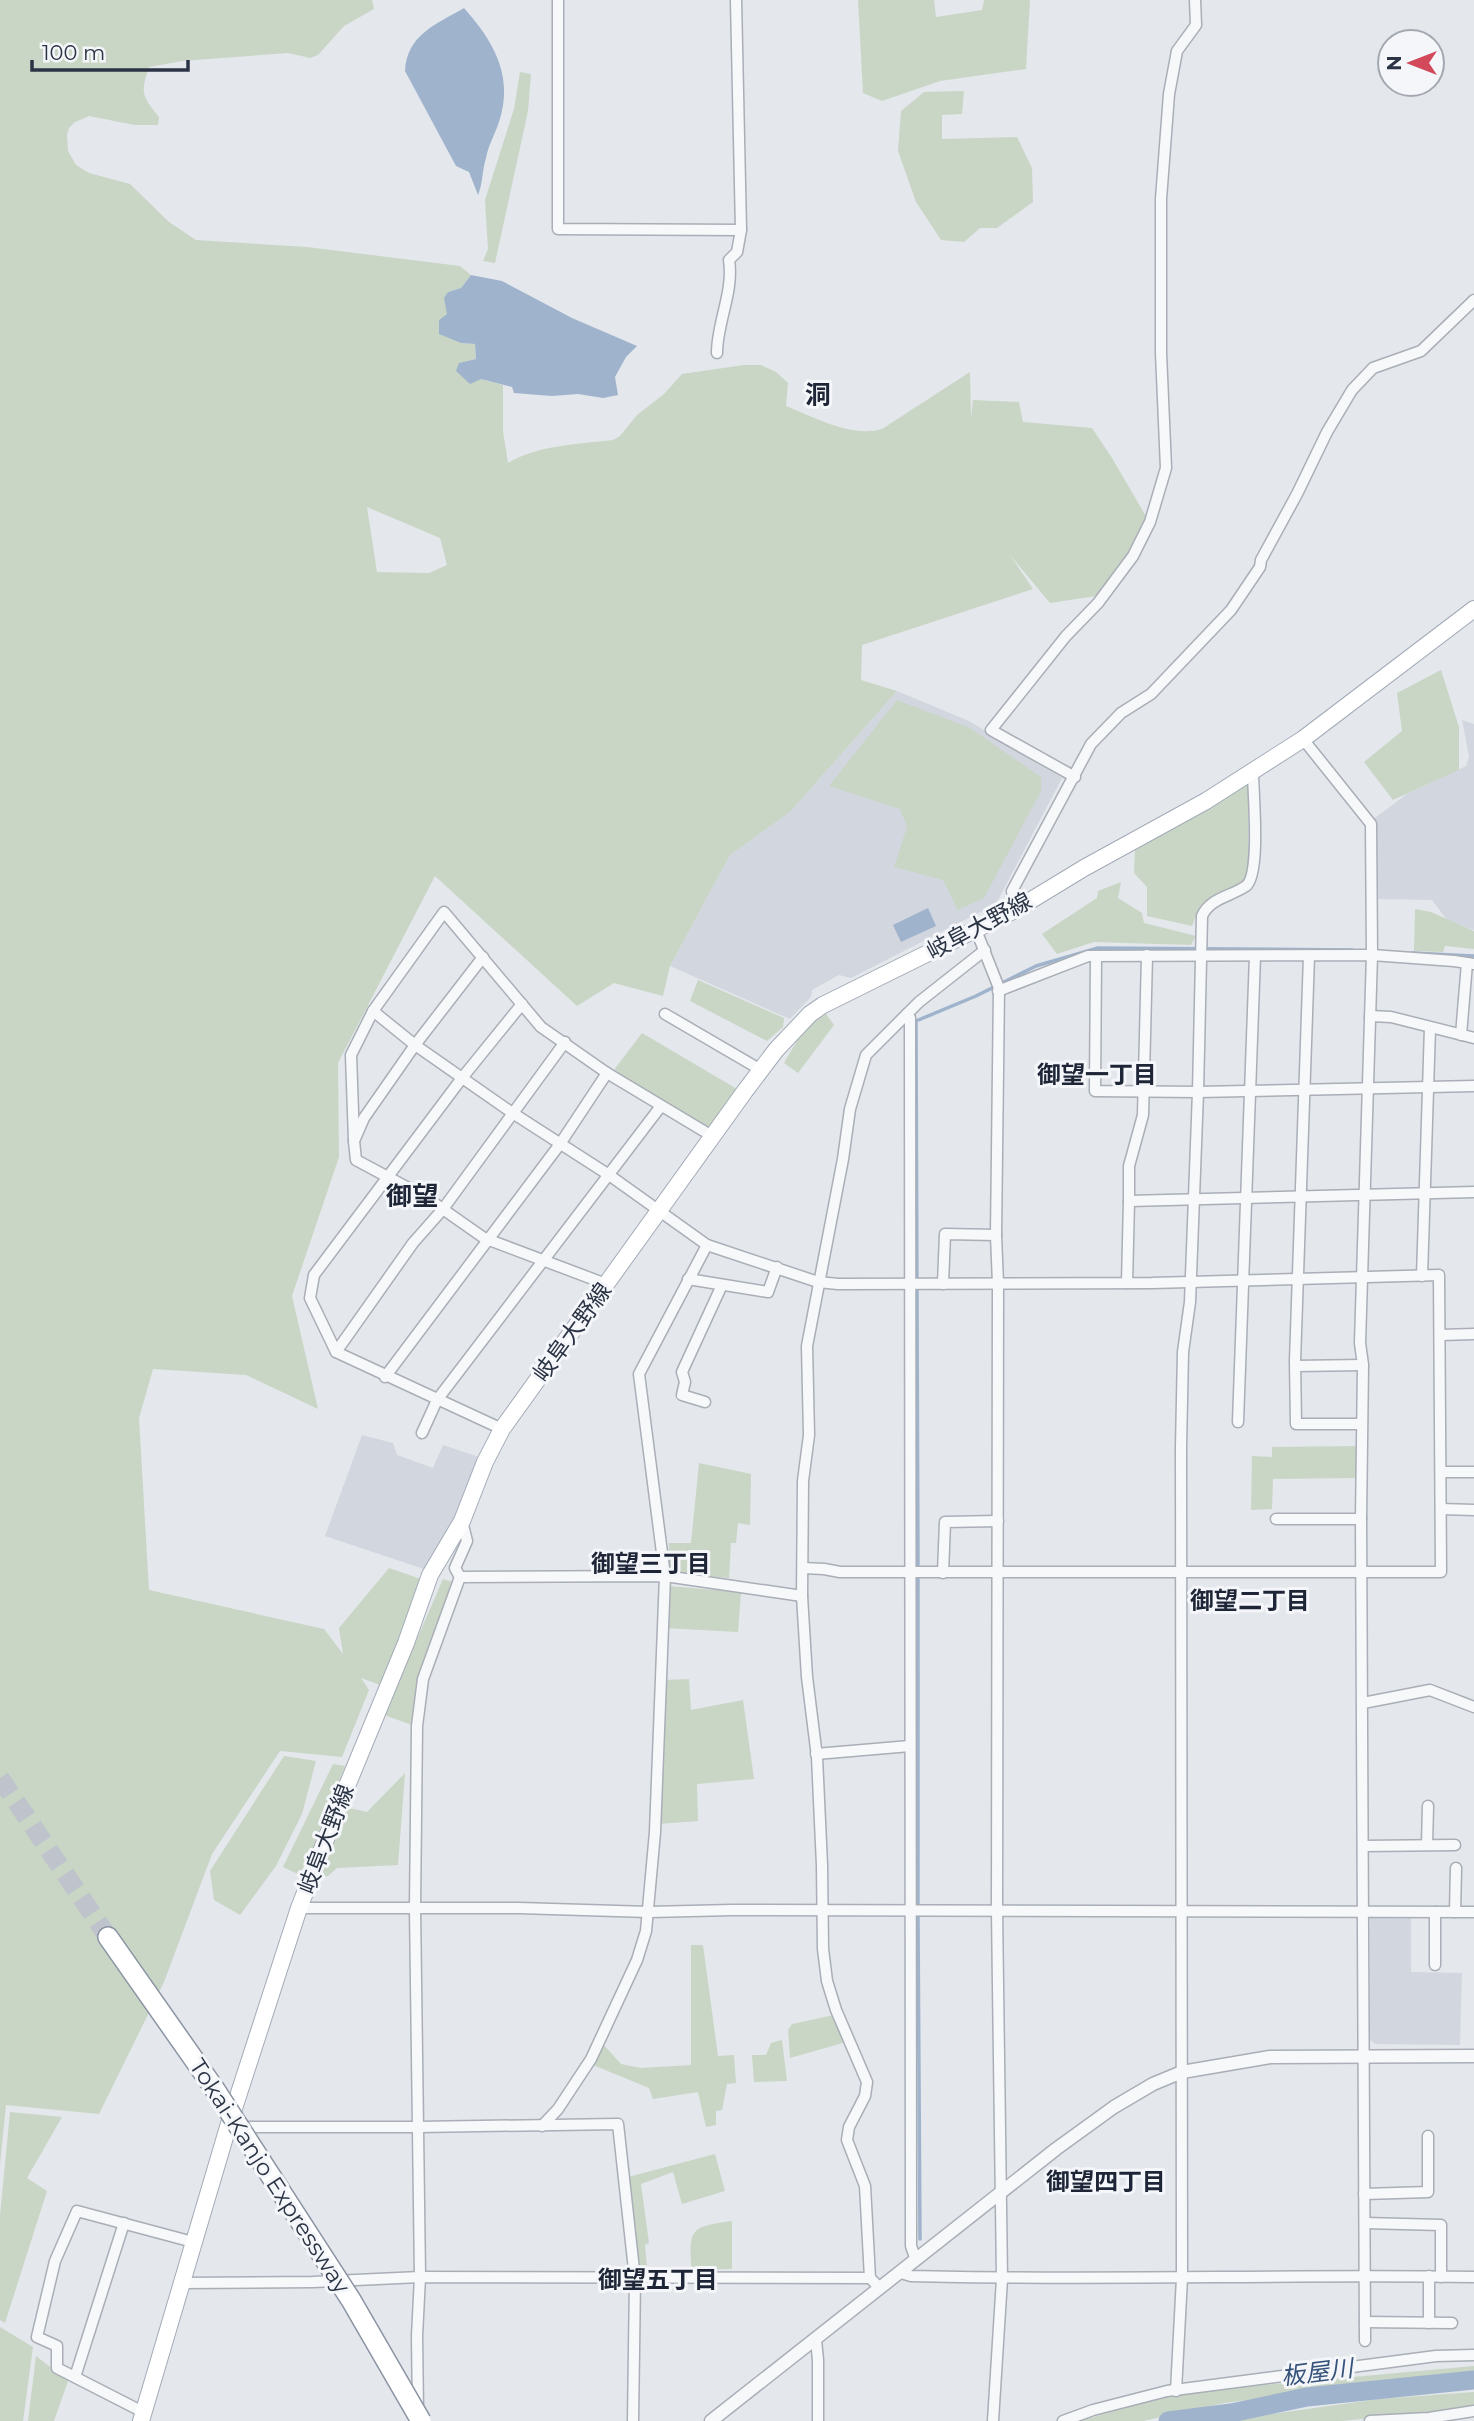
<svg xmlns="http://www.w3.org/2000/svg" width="1474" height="2421" viewBox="0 0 1474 2421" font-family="Montserrat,'Noto Sans JP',sans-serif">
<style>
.built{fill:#d2d6de}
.green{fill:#c9d6c5;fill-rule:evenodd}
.water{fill:#9fb4cc}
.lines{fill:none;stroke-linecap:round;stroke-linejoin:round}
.stream{stroke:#9fb4cc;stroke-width:3.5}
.river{stroke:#9fb4cc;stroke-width:19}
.motorway-tunnel{stroke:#bfc3cb;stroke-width:19;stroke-dasharray:19 10;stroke-linecap:butt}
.minor-casing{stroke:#a9aeb7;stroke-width:13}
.tertiary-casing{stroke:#a9aeb7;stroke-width:15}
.primary-casing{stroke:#a3abb8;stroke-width:18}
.motorway-casing{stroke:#8b94a3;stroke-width:22}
.minor{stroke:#f7f8fa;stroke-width:10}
.tertiary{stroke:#f7f8fa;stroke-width:12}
.primary{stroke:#fff;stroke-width:16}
.motorway{stroke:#fff;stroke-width:19}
.motorway-bridge-casing{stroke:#8b94a3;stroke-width:22;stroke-linecap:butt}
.motorway-bridge{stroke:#fff;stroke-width:19}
.labels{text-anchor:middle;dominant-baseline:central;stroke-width:6;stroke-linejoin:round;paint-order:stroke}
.street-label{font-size:23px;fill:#2b3445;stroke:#f4f6f9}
.neighbourhood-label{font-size:24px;font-weight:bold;fill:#1d2536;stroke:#f4f6f9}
.water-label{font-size:24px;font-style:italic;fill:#34527a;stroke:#f4f6f9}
.quarter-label{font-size:26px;font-weight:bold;fill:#1d2536;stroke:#f4f6f9}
</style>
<rect width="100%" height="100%" fill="#e4e7ec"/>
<g class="built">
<polygon points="897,691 969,721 1062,778 996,904 851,978 839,975 812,990 811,997 790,1019 670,966 730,855 790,812"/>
<polygon points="1462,720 1474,724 1474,930 1447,920 1432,900 1376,899 1375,818 1407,794 1466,766 1469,757"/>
<polygon points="362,1435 393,1443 397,1455 433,1468 443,1445 482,1458 430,1571 325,1536"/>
<polygon points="1411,1914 1411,1972 1462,1973 1460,2045 1376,2044 1370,2040 1370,1918 1373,1915"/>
</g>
<g class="green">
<path d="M0 0H372L374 9 344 26 318 55 310 58 288 53 182 61 149 67C140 93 142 96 159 117L158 125H135L89 116 75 122 69 128 67 135 68 151 76 165 89 173 130 184 169 222 196 240 307 247 460 266 471 275 461 288 448 292 461 343 475 344 476 359 459 363 481 379 503 385V431L508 463C538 445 579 444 613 440L620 436 637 415 664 394 682 374 744 365H761L776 372 788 383 786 406C814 417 851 438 882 429L970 372 971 417 973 400 1019 402 1023 422 1092 428 1112 458 1147 518 1138 539 1103 595 1050 603 1010 555 1033 589 862 645 861 680 897 691 790 812 730 855 670 966 663 996 614 983 577 1006 435 876 338 1063 339 1157 292 1296 318 1409 246 1375 153 1369 139 1418 149 1590 324 1629 343 1654 339 1628 389 1568 424 1580 383 1686 361 1678 369 1690 342 1757 280 1751 212 1854 164 1982 99 2114 6 2105 0 2165ZM367 507 440 538 447 565 429 573 377 572Z"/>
<polygon points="858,0 934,0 936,17 982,10 984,0 1030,0 1026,69 940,81 882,101 863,93"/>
<polygon points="520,72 531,74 528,111 495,263 483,261 488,249 485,200 514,109"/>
<polygon points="964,91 962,114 942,115 942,139 1017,137 1032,168 1033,202 997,228 980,228 964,242 941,240 916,202 898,151 901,111 924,92"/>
<polygon points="1441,670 1459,727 1459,770 1393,800 1364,762 1402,731 1397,693"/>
<polygon points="897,700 970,728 1041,777 1041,791 984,898 958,910 943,880 894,867 907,827 900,809 829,786"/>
<polygon points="1248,782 1248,878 1200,906 1192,926 1147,916 1147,887 1134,873 1135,850"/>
<polygon points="1121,882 1118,898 1142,913 1144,923 1196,936 1191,945 1094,942 1057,954 1042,934 1097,898 1098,891"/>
<polygon points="1415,909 1431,912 1474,931 1474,949 1445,946 1443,952 1414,951"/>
<polygon points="698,980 784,1018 783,1027 767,1041 690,1001"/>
<polygon points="826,1014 834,1025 798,1073 784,1063 804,1029"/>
<polygon points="642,1033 737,1089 707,1130 614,1070"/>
<polygon points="1359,1446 1356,1478 1273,1479 1272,1509 1251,1510 1252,1456 1272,1457 1272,1447"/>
<polygon points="699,1463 751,1474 750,1525 738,1523 736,1543 731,1543 729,1578 675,1573 668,1567 669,1543 691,1543"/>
<polygon points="443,1579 452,1582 417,1682 412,1725 384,1715"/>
<polygon points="668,1586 741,1592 738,1632 665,1628"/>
<polygon points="689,1679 691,1710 743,1700 754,1779 697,1784 698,1821 658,1824 665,1680"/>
<polygon points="284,1756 316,1761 302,1814 276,1866 240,1915 214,1900 210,1871"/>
<polygon points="333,1764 345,1766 302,1876 283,1867"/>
<polygon points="405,1773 398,1865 337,1868 328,1876 318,1877 345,1807 367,1812"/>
<polygon points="691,1945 703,1945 718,2056 734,2055 736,2083 727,2084 722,2110 716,2111 716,2125 706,2127 698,2092 653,2099 649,2088 593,2065 601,2042 621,2064 641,2068 691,2065"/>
<polygon points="834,2015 846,2042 790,2058 788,2030 792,2024"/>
<polygon points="782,2040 787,2081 754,2082 752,2055 766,2055 771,2043"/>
<polygon points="10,2112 62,2117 27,2178 47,2191 5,2323 0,2320 0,2216"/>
<polygon points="715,2154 725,2191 682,2204 673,2172 641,2184 649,2243 645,2245 647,2268 639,2269 634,2212 628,2177"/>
<path d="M732 2221V2269L692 2270C688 2227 692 2227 732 2221Z"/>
<polygon points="0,2327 33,2347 23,2421 0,2421"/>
<polygon points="36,2356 68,2381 54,2421 28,2421"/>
<polygon points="1474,2366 1474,2374 1330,2389 1224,2403 1143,2421 1080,2421 1163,2397 1231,2388"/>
<polygon points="1474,2392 1474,2407 1342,2421 1222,2421 1379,2399"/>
</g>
<g class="water">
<path d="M464 8C494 42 514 76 499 122 495 134 488 146 486 158 482 171 483 183 478 195L469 172 456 166 405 71C407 34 437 24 464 8Z"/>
<polygon points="471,275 502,281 572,318 637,346 626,357 615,377 618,395 603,398 578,394 552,396 514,393 512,387 481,379 470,384 456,371 459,363 476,359 475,344 461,343 439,334 439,320 447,314 444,298 448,292 461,288"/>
<polygon points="928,908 936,926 901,942 893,925"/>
</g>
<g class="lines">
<g class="stream">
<polyline points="1412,953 1474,956"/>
<polyline points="918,1565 916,1021 976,996 1036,966 1098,948 1352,950"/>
<polyline points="918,1579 918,1903"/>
<polyline points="918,1917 920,2239"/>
</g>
<polyline class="river" points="1168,2421 1231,2413 1307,2397 1474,2380"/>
<polyline class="motorway-tunnel" points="0,1778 108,1937"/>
<g class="minor-casing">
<g id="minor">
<polyline points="558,0 558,229 741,230"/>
<path d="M717 353C717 322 734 292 729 260L737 252 741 230 736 0"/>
<polyline points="1303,739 1371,824 1372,955 1360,1343 1363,1365 1361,1519 1365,2341"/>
<polyline points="1075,777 991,730 1066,636 1098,603 1133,556 1150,522 1166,468 1161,353 1161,199 1169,94 1177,51 1196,25 1195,0"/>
<polyline points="1015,910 1012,891 1091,744 1121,713 1151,694 1231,610 1260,567 1261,560 1297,494 1327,432 1352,390 1373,368 1421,351 1474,300"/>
<polyline points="976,930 999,988 996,1235 998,1284 997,1911 1002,2279 993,2421"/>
<polyline points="1147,955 1143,1115 1129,1166 1129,1201 1474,1192"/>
<polyline points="1096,956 1095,1091 1198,1092 1474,1086"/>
<polyline points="1309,956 1295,1361 1296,1424 1361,1424"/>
<polyline points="483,957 415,1045 364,1118 354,1141 356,1160 427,1198 484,1238 606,1284"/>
<polyline points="998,991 1088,956 1372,955 1454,961 1474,964"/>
<polyline points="373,1011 415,1045 511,1112 609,1175 707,1245 818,1282 838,1284 1152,1283 1439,1275 1441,1572 840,1572 824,1569 803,1568"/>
<polyline points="665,1014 761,1070"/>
<polyline points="907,1014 910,1018 911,2246 916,2260"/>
<polyline points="1370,1016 1391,1017 1474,1038"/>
<polyline points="1461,1035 1467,963"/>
<polyline points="354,1141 351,1055 373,1011 444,912 541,1027 607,1073 712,1136"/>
<polyline points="1422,1276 1430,1028"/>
<polyline points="688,1279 768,1292 777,1267"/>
<polyline points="1127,1283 1129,1201"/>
<polyline points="943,1284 945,1234 996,1235"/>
<polyline points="1441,1335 1474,1334"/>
<polyline points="336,1352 310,1298 314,1275 462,1078 522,1004"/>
<polyline points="1296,1366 1363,1365"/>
<polyline points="385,1377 560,1144 607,1073"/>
<polyline points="705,1402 682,1395 685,1382 682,1372 722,1285"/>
<polyline points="1238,1422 1255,956"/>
<polyline points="502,1429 336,1352 413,1243 443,1209 565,1042"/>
<polyline points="422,1433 437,1400 661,1106"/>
<polyline points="1441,1472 1474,1472"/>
<polyline points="1441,1509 1474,1510"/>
<polyline points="1276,1519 1361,1519"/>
<polyline points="462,1521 467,1541 455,1568 460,1577 665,1576 802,1596"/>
<polyline points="943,1573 945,1522 998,1521"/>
<polyline points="1363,1703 1430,1690 1474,1707"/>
<polyline points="816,1754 910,1746"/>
<polyline points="1427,1845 1428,1806"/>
<polyline points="1364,1846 1455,1845"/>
<polyline points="299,1908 519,1908 649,1912 732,1910 1474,1912"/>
<polyline points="1435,1912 1435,1965"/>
<polyline points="1455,1912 1456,1868"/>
<polyline points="542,2126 558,2109 591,2059 637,1960 646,1931 655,1832 665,1576 639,1374 707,1245"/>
<polyline points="236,2127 418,2127 618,2124 635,2279 633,2421"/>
<polyline points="1364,2194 1428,2192 1428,2136"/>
<polyline points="1365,2223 1441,2225 1441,2277"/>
<path d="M901 2273 911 2276C1099 2281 1286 2274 1474 2277"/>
<polyline points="1429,2276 1429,2323"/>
<polyline points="180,2283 313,2282 420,2277 870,2278"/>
<polyline points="879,2287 870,2278 865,2186 847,2140 849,2127 865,2096 867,2082 836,2010 827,1981 823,1949 822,1865 817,1757 807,1677 802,1596 803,1481 809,1435 807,1346 843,1159 850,1109 866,1055 919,1002 985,950"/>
<polyline points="1365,2322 1452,2323"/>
<polyline points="816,2340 818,2360 818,2421"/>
<polyline points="75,2377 124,2223"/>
<path d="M1176 2391 1182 2278 1181 1447 1183 1352 1190 1302 1198 1092 1202 916C1210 898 1230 897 1246 886 1261 874 1253 793 1253 772"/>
<polyline points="418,2411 417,2336 420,2277 415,1908 417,1726 423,1679 460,1577"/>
<polyline points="143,2412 57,2368 57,2346 37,2337 55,2261 77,2211 193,2242"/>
<polyline points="1063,2421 1093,2410 1167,2391 1436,2356 1474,2355"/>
<polyline points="1370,2421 1429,2418 1474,2411"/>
</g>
</g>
<g class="tertiary-casing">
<polyline id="tertiary" points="711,2421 1056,2149 1114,2107 1153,2084 1182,2072 1270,2057 1474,2056"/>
</g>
<g class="primary-casing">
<polyline id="primary" points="141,2421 228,2127 299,1908 342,1798 406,1643 430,1575 462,1521 485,1462 502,1429 745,1091 776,1050 810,1014 823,1005 1015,910 1084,868 1206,801 1303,739 1474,609"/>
</g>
<g class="motorway-casing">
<polyline id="motorway" points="108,1937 214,2088"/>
</g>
<use href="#minor" class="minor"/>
<use href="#tertiary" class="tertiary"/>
<use href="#primary" class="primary"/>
<use href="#motorway" class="motorway"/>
<g class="motorway-bridge-casing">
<polyline id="motorway-bridge" points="214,2088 351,2300 421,2421"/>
</g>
<use href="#motorway-bridge" class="motorway-bridge"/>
</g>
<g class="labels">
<g class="street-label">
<text transform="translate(979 926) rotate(-28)">岐阜大野線</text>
<text transform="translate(572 1332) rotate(-54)">岐阜大野線</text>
<text transform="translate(326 1839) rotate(-69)">岐阜大野線</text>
<text transform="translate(270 2176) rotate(57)">Tokai-Kanjo Expressway</text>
</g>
<g class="neighbourhood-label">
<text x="1097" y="1074">御望一丁目</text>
<text x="651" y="1563">御望三丁目</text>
<text x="1250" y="1600">御望二丁目</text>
<text x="1106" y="2181">御望四丁目</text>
<text x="658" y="2279">御望五丁目</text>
</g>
<g class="water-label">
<text transform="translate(1317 2372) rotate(-7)">板屋川</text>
</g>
<g class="quarter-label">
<text x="818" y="395">洞</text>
<text x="412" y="1196">御望</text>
</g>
</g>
<g transform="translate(1411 63) rotate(270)"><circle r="33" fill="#f4f6f9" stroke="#a4a8b1" stroke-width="2"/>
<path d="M0-5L12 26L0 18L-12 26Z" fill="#d1495b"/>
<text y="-10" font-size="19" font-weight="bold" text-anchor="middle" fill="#2b3445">N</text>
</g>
<path d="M32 60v10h156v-10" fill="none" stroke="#2b3445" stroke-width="3.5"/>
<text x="42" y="60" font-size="21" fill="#2b3445" stroke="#f4f6f9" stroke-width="5" paint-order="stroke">100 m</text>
</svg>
